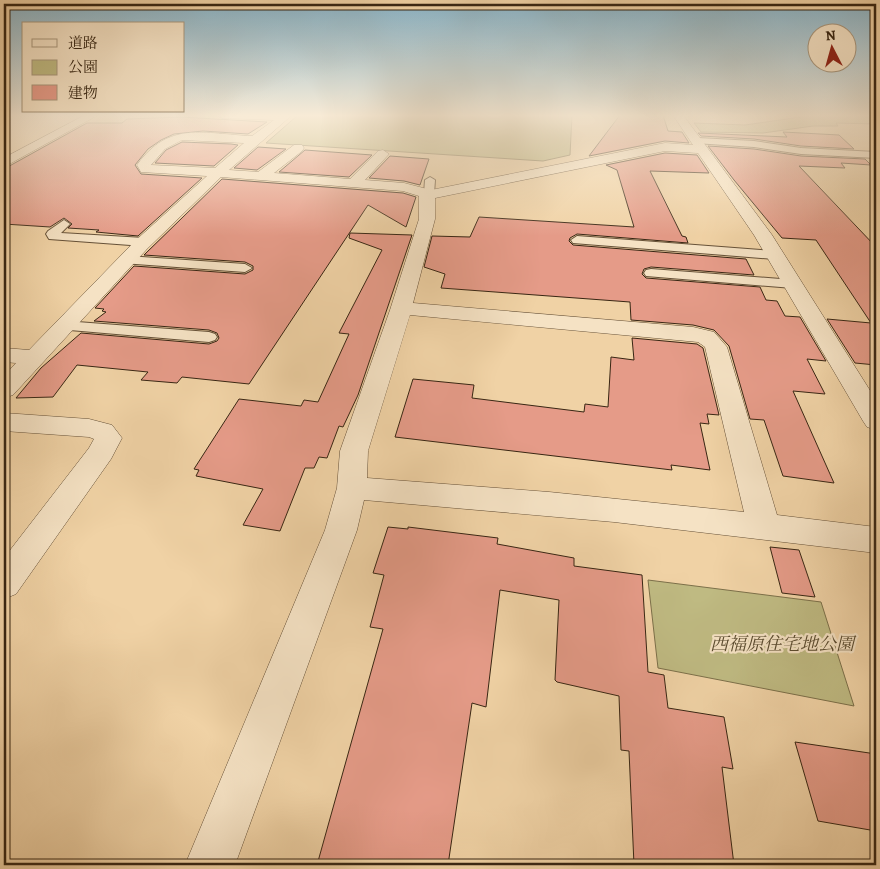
<svg xmlns="http://www.w3.org/2000/svg" width="880" height="869" viewBox="0 0 880 869" font-family="Alegreya,'Noto Serif JP',serif">
<style>
.green{fill:#bfba82;stroke:#7c704a}
.building{fill:#e59b88;stroke:#382613}
.lines{fill:none;stroke-linecap:round;stroke-linejoin:round}
.lane-casing{stroke:#665138;stroke-width:2}
.street-casing{stroke:#665138;stroke-width:1}
.lane{fill:#f5e2c4;fill-rule:evenodd}
.street{fill:#f5e2c4;fill-rule:evenodd}
.labels{text-anchor:middle;dominant-baseline:central;stroke-width:4.5;stroke-linejoin:round;paint-order:stroke}
.near-park-label{font-size:18px;font-style:italic;fill:#5a4b2f;stroke:#f5e2c4}
</style>
<rect width="100%" height="100%" fill="#f0d2a5"/>
<filter id="stains"><feTurbulence type="fractalNoise" baseFrequency=".004" numOctaves="4"/><feColorMatrix values="0 0 0 0 .2 0 0 0 0 .09 0 0 0 0 .02 0 0 0 .5 -.17"/></filter>
<radialGradient id="worn" r=".72"><stop offset=".6" stop-color="#630" stop-opacity="0"/><stop offset="1" stop-color="#630" stop-opacity=".3"/></radialGradient>
<g class="green">
<polygon points="298,115 572,115 570,155 543,161 266,143"/>
<polygon points="801,115 876,115 876,124 836,123 838,126 813,126 763,133 701,132 694,123 745,125 801,117"/>
<polygon points="648,580 821,602 854,706 658,668"/>
</g>
<g class="building">
<polygon points="620,115 663,115 668,131 682,132 689,143 665,141 589,156"/>
<polygon points="181,117 267,122 248,134 203,131 174,134 161,140 148,149 135,165 141,174 202,178 138,236 96,232 99,230 68,228 72,224 64,218 50,227 4,224 4,169 87,123 122,123 127,119"/>
<polygon points="783,132 839,135 854,149 801,146 754,139 701,136 698,133 787,137"/>
<polygon points="182,142 231,144 238,145 214,166 155,163 166,150"/>
<polygon points="708,146 754,149 801,156 865,159 871,165 841,163 845,168 799,166 876,247 876,365 855,363 827,319 871,323 816,240 782,238 734,180"/>
<polygon points="258,147 286,149 257,170 234,168"/>
<polygon points="305,150 372,155 349,177 279,172"/>
<polygon points="665,153 697,155 709,173 650,171 682,236 686,237 688,243 577,234 570,238 569,241 573,245 746,259 754,275 651,267 644,269 642,274 646,278 760,287 766,300 777,301 785,316 800,317 826,361 807,359 825,394 793,391 834,483 783,476 764,420 750,419 729,346 714,330 693,325 631,320 630,302 441,288 445,274 424,267 432,236 470,237 479,217 634,227 617,170 606,165"/>
<polygon points="390,156 429,159 420,185 404,181 369,178"/>
<polygon points="222,179 403,193 416,197 406,227 368,205 249,384 182,377 177,383 141,380 148,372 77,365 53,397 16,398 41,368 81,333 209,344 217,341 219,338 217,333 209,330 94,321 106,312 102,311 104,309 95,308 134,266 245,274 253,270 253,266 245,262 144,255"/>
<polygon points="350,233 412,235 358,395 343,427 339,426 327,458 319,457 314,468 305,468 280,531 243,525 263,489 196,476 199,470 194,469 239,399 301,406 304,400 318,402 349,334 339,333 382,250 349,238"/>
<polygon points="632,338 697,344 703,348 719,415 707,414 709,424 700,423 710,470 671,465 672,470 395,437 413,379 474,385 472,398 584,412 585,404 608,407 611,357 634,360"/>
<polygon points="388,527 408,529 408,527 498,538 497,544 574,558 574,566 642,575 648,672 664,675 668,708 724,717 733,769 722,767 734,865 634,865 629,751 621,750 619,696 557,682 555,680 559,600 500,590 486,707 472,703 448,865 317,865 383,629 370,627 384,575 373,573"/>
<polygon points="770,547 799,550 815,597 782,593"/>
<polygon points="795,742 876,754 876,831 818,821"/>
</g>
<g class="lines">
<g class="lane-casing">
<g id="lane">
<polygon points="698,138 754,141 801,148 876,152 876,158 801,154 754,147 695,143 695,139"/>
<polygon points="430,177 435,180 434,194 429,197 424,194 425,180"/>
<polygon points="64,220 70,224 61,233 144,238 150,242 144,246 49,239 46,234 48,231"/>
<polygon points="577,236 775,251 782,255 775,259 573,243 571,240"/>
<polygon points="127,256 245,264 252,268 245,272 122,263 120,260 122,257"/>
<polygon points="651,269 793,280 798,281 800,284 798,287 793,288 646,276 644,273 646,270"/>
<polygon points="64,321 209,332 215,334 217,337 215,340 209,342 58,329 56,326 58,323"/>
</g>
</g>
<g class="street-casing">
<g id="street">
<polygon points="85,115 98,115 4,167 4,158"/>
<path d="M217 115H292L229 170 258 172 294 145H302L304 148 302 151 274 173 350 179 378 151 383 150 389 154 365 180 404 183 431 190 665 143 693 145 673 115H683L772 235 876 400V430L867 427 863 421 754 235 698 153 665 151 435 198V219L413 303 693 327 714 332 727 347 777 515 876 527V553L614 522 364 500 357 530 235 865H185L325 530 337 488 340 451 390 310 419 219V196L403 191 221 177 147 249 13 395 4 398V376L16 363 4 362V348L29 350 135 241 207 176 141 172 137 165C169 120 204 134 252 136L274 120 222 118ZM182 140 244 143 215 168 151 165 165 149ZM410 315 698 342 705 347 744 512 549 492 367 478 368 451Z"/>
<polygon points="4,413 89,419 112,425 122,438 111,459 16,594 4,599 4,558 89,448 94,439 89,437 4,431"/>
</g>
</g>
<use href="#lane" class="lane"/>
<use href="#street" class="street"/>
</g>
<linearGradient id="sky" x2="0" y2="1"><stop stop-color="#89b6cc"/><stop offset="0.49" stop-color="#f8ebd6"/><stop offset="1" stop-color="#f8ebd6" stop-opacity="0"/></linearGradient>
<rect width="880" height="236" fill="url(#sky)"/>
<g class="labels">
<g class="near-park-label">
<text x="782" y="644">西福原住宅地公園</text>
</g>
</g>
<rect width="880" height="869" fill="none" stroke="#f0d2a5" stroke-width="20"/>
<rect x="5" y="5" width="870" height="859" fill="none" stroke="#382613" stroke-width="2.5"/>
<rect x="10" y="10" width="860" height="849" fill="none" stroke="#382613"/>
<rect x="22" y="22" width="162" height="90" fill="#f5e2c4" stroke="#a9977d"/>
<rect x="32" y="39" width="25" height="8" fill="#f5e2c4" stroke="#a9977d"/>
<text x="68" y="48" font-size="15" fill="#382613">道路</text>
<rect x="32" y="60" width="25" height="15" fill="#bfba82" stroke="#a9977d"/>
<text x="68" y="72" font-size="15" fill="#382613">公園</text>
<rect x="32" y="85" width="25" height="15" fill="#e59b88" stroke="#a9977d"/>
<text x="68" y="98" font-size="15" fill="#382613">建物</text>
<g transform="translate(832 48) rotate(354)"><circle r="24" fill="#f5e2c4" stroke="#a9977d"/>
<path d="M0-4L9 19L0 12L-9 19Z" fill="#8f2418"/>
<text y="-8" font-size="14" font-weight="bold" text-anchor="middle" fill="#382613">N</text>
</g>
<rect width="100%" height="100%" filter="url(#stains)"/>
<rect width="100%" height="100%" fill="url(#worn)"/>
</svg>
